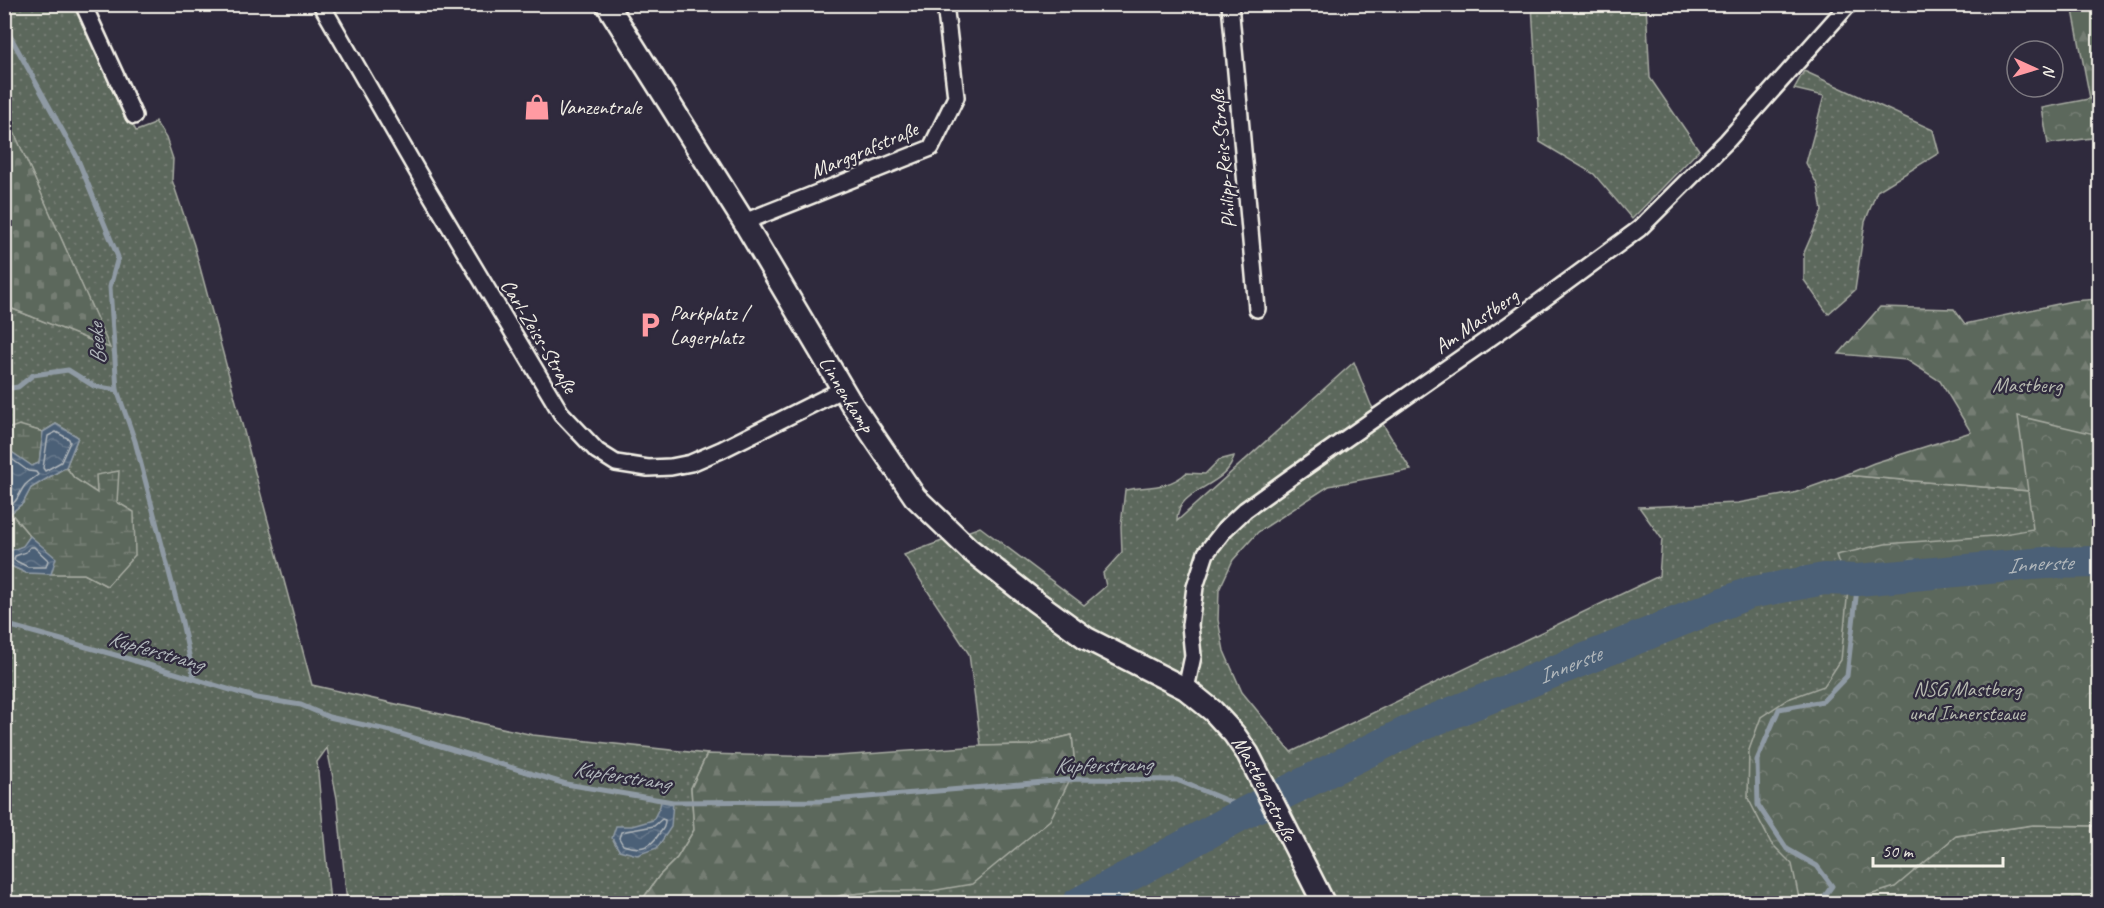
<svg xmlns="http://www.w3.org/2000/svg" width="2104" height="908" viewBox="0 0 2104 908" font-family="Caveat,sans-serif">
<style>
.grass{fill:url(#grass-dots);stroke:#a8aca2;stroke-width:1.5}
.forest{fill:url(#forest-firs);stroke:#a8aca2;stroke-width:1.5}
.wetland{fill:url(#wetland-marsh);stroke:#a8aca2;stroke-width:1.5}
.cemetery{fill:url(#cemetery-stones);stroke:#a8aca2;stroke-width:1.5}
.park{fill:url(#park-crowns);stroke:#a8aca2;stroke-width:1.5}
.water{fill:url(#water-waves);stroke:#8f9aa4;stroke-width:1.5}
.lines{fill:none;stroke-linecap:round;stroke-linejoin:round}
.shore{stroke:#b1b7bb;stroke-width:1.5}
.stream{stroke:#8f9aa4;stroke-width:5}
.river{stroke:#4c6077;stroke-width:32}
.street-casing{stroke:#f4f1e8;stroke-width:20}
.secondary-casing{stroke:#f4f1e8;stroke-width:26}
.street{stroke:#2f2a3d;stroke-width:15}
.secondary{stroke:#2f2a3d;stroke-width:21}
.labels{text-anchor:middle;dominant-baseline:central;stroke-width:4.5;stroke-linejoin:round;paint-order:stroke}
.poi-label{font-size:21px;fill:#f4f1e8;stroke:#2f2a3d;text-anchor:start}
.street-label{font-size:21px;fill:#f4f1e8;stroke:#2f2a3d}
.park-label{font-size:21px;fill:#b7bab0;stroke:#2f2a3d}
.water-label{font-size:22px;font-style:italic;fill:#b1b7bb;stroke:#2f2a3d}
</style>
<defs>
<pattern id="grass-dots" width="8" height="8" patternUnits="userSpaceOnUse" patternTransform="scale(1.5)"><rect width="8" height="8" fill="#5c675c"/><path d="M2 2h.1M6 6h.1" fill="none" stroke="#747d73" stroke-width="1.8" stroke-linecap="round"/></pattern>
<pattern id="forest-firs" width="22" height="20" patternUnits="userSpaceOnUse" patternTransform="scale(1.5)"><rect width="22" height="20" fill="#5c675c"/><path d="M5 1l3.5 6h-7zM16 11l3.5 6h-7z" fill="#747d73"/></pattern>
<pattern id="wetland-marsh" width="20" height="14" patternUnits="userSpaceOnUse" patternTransform="scale(1.5)"><rect width="20" height="14" fill="#5c675c"/><path d="M1 5h8M5 5V1M11 12h8M15 12V8" fill="none" stroke="#747d73"/></pattern>
<pattern id="cemetery-stones" width="16" height="16" patternUnits="userSpaceOnUse" patternTransform="scale(1.5)"><rect width="16" height="16" fill="#5c675c"/><path d="M2 7V4a2 2 0 0 1 4 0v3zM10 15v-3a2 2 0 0 1 4 0v3z" fill="#747d73"/></pattern>
<pattern id="park-crowns" width="20" height="18" patternUnits="userSpaceOnUse" patternTransform="scale(1.5)"><rect width="20" height="18" fill="#5c675c"/><path d="M2 6a3 3 0 1 1 6 0M12 15a3 3 0 1 1 6 0" fill="none" stroke="#747d73"/></pattern>
<pattern id="water-waves" width="16" height="10" patternUnits="userSpaceOnUse" patternTransform="scale(1.5)"><rect width="16" height="10" fill="#4c6077"/><path d="M0 5q4-4 8 0t8 0" fill="none" stroke="#66778a"/></pattern>
</defs>
<rect width="100%" height="100%" fill="#2f2a3d"/>
<filter id="ink" filterUnits="userSpaceOnUse"><feTurbulence type="fractalNoise" baseFrequency=".0167" numOctaves="2"/><feDisplacementMap in="SourceGraphic" scale="12" xChannelSelector="R" yChannelSelector="G"/><feConvolveMatrix kernelMatrix="1 2 1 2 8 2 1 2 1" color-interpolation-filters="sRGB"/></filter>
<g filter="url(#ink)">
<g class="grass">
<polygon points="5,5 74,5 136,131 152,125 155,121 166,138 173,159 172,180 194,245 312,685 533,735 707,754 691,788 694,830 677,858 659,876 642,900 645,903 347,903 337,798 327,748 317,762 330,903 5,903 4,563 26,573 84,574 107,586 97,494 74,478 66,467 78,437 56,424 43,432 20,426 5,430 5,306 109,347 5,112"/>
<polygon points="1532,5 1646,5 1650,78 1699,150 1632,219 1594,174 1540,142"/>
<polygon points="1804,71 1933,130 1939,153 1877,191 1865,222 1855,290 1828,314 1804,280 1804,253 1822,211 1818,186 1806,163 1824,96 1794,89"/>
<path d="M1354 362 1371 405 1411 470 1329 486 1258 532 1233 560 1219 590 1218 620 1224 651 1242 692 1291 752 1659 576 1662 539 1639 507 1738 503 1794 493 1845 475 2099 497 1956 836 2033 825 2099 826V896L2054 904H819L842 895 882 891 1075 769 1072 735 1031 745 981 746 969 654 904 555 980 527 1084 605 1106 586 1103 573 1122 552 1121 526 1125 490C1147 486 1169 489 1186 473L1205 474 1219 460 1234 456C1228 488 1176 487 1177 521Z"/>
<polygon points="5,513 11,513 30,536 24,546 5,553"/>
</g>
<g class="forest">
<polygon points="2072,5 2088,5 2099,13 2099,145"/>
<polygon points="2099,299 2099,497 1845,475 1874,463 1971,432 1940,381 1907,360 1839,354 1880,307 1954,309 1965,324 2072,301"/>
<polygon points="1072,735 1075,769 1050,820 972,884 931,891 882,891 842,895 819,903 645,904 642,900 659,876 677,858 694,830 691,788 707,754 823,757 981,746 1031,745"/>
</g>
<g class="wetland">
<polygon points="19,425 43,432 39,463 32,466 13,453 5,456 5,430"/>
<polygon points="66,467 74,478 97,493 96,475 119,471 117,502 134,512 135,555 107,586 84,574 51,574 55,558 30,536 11,513 23,503 31,488"/>
</g>
<polygon class="cemetery" points="5,112 110,348 5,306"/>
<g class="park">
<polygon points="2099,97 2099,137 2048,144 2042,108"/>
<polygon points="2018,416 2099,435 2099,826 2033,825 1956,836 1895,887 1844,903 1800,903 1792,864 1771,843 1748,798 1749,750 1761,717 1788,699 1824,686 1841,660 1848,589 1836,555 1885,544 1993,536 2033,529"/>
</g>
<g class="water">
<polygon points="56,424 78,437 66,467 31,488 23,503 11,513 5,513 5,456 13,453 32,466 39,463 43,432"/>
<polygon points="30,536 56,558 51,574 26,573 5,563 5,553 23,546"/>
<polygon points="661,800 673,802 671,827 657,848 637,855 619,850 612,838 616,826 632,826 653,820 660,806"/>
</g>
<g class="lines">
<g class="shore">
<polygon points="56,432 69,439 70,442 61,462 45,471 43,468 48,436"/>
<path d="M4 461 13 460 28 471 36 472 38 475C34 478 29 481 25 485 18 494 18 505 4 507"/>
<polygon points="30,547 34,547 48,560 46,567 28,567 14,560 15,556 26,552"/>
<path d="M662 819 665 820C665 827 663 829 659 834 650 849 639 850 623 845L619 838 621 832 654 826Z"/>
</g>
<g class="stream">
<polyline points="4,25 76,155 118,257 110,287 117,390 135,441 182,622 194,678"/>
<polyline points="4,389 18,387 33,375 68,370 94,386 117,390"/>
<polyline points="4,624 119,656 257,698 301,705 329,717 391,731 566,784 673,802 821,801 1078,779 1177,780 1250,810"/>
<polyline points="1819,904 1832,886 1817,866 1787,849 1758,805 1757,760 1779,709 1823,701 1847,676 1858,580"/>
</g>
<path class="river" id="s1" d="M1077 904 1250 810 1419 726 1749 593 1824 579 1858 580 2044 563 2100 562"/>
<g class="street-casing">
<g id="street">
<polyline points="83,4 134,116"/>
<polyline points="321,4 428,190 561,413 597,451 616,463 648,468 671,467 691,463 721,450 843,389"/>
<polyline points="1230,4 1257,309"/>
<polyline points="744,222 931,148 956,97 945,4"/>
<polyline points="1186,689 1193,656 1190,625 1195,587 1206,553 1225,529 1245,510 1291,477 1507,326 1639,229 1727,141 1849,4"/>
</g>
</g>
<g class="secondary-casing">
<g id="secondary">
<path id="s2" d="M607 4 744 222 851 403 915 497 969 549 1035 601 1086 638 1186 689 1213 711 1234 734 1248 754 1324 904"/>
</g>
</g>
<use href="#street" class="street"/>
<use href="#secondary" class="secondary"/>
</g>
</g>
<defs>
<g id="shop-bare" transform="scale(2.07)"><path d="M-5-2.5h2.3a2.7 3.5 0 0 1 5.4 0H5L5.5 6h-11ZM-1.5-2.5h3a1.5 2.3 0 0 0-3 0Z" fill="#ff9aa2" stroke="#2f2a3d" stroke-width="2.5" paint-order="stroke"/></g>
<g id="parking-bare" transform="scale(2.07)"><path d="M-3.5-5.5H1a3.5 3.5 0 0 1 0 7H-1V5.5H-3.5ZM-1-3.4V-.6H.8a1.4 1.4 0 0 0 0-2.8Z" fill="#ff9aa2" stroke="#2f2a3d" stroke-width="2.5" paint-order="stroke"/></g>
</defs>
<g fill-rule="evenodd">
<use href="#shop-bare" x="537" y="107"/>
<use href="#parking-bare" x="650" y="325"/>
</g>
<g class="labels">
<g class="poi-label">
<text x="557" y="107">Vanzentrale</text>
<text x="670" y="313">Parkplatz /<tspan x="670" dy="24">Lagerplatz</tspan></text>
</g>
<g class="street-label">
<text transform="translate(864 150) rotate(-23)">Marggrafstraße</text>
<text transform="translate(1223 159) rotate(-95)">Philipp-Reis-Straße</text>
<text transform="translate(1476 321) rotate(-35)">Am Mastberg</text>
<text transform="translate(539 336) rotate(59)">Carl-Zeiss-Straße</text>
<text stroke="none"><textPath href="#s2" startOffset="458">Linnenkamp</textPath></text>
<text stroke="none"><textPath href="#s2" startOffset="1044">Mastbergstraße</textPath></text>
</g>
<g class="park-label">
<text x="2027" y="385">Mastberg</text>
<text x="1967" y="689">NSG Mastberg<tspan x="1967" dy="24">und Innersteaue</tspan></text>
</g>
<g class="water-label">
<text transform="translate(97 344) rotate(-94)">Beeke</text>
<text stroke="none"><textPath href="#s1" startOffset="1034">Innerste</textPath></text>
<text transform="translate(156 651) rotate(16)">Kupferstrang</text>
<text stroke="none"><textPath href="#s1" startOffset="548">Innerste</textPath></text>
<text transform="translate(1103 765) rotate(-1)">Kupferstrang</text>
<text transform="translate(622 776) rotate(9)">Kupferstrang</text>
</g>
</g>
<rect width="2104" height="908" fill="none" stroke="#2f2a3d" stroke-width="24"/>
<rect x="12" y="12" width="2080" height="884" fill="none" stroke="#f4f1e8" stroke-width="2" filter="url(#ink)"/>
<g transform="translate(2035 69) rotate(94)"><circle r="28" fill="#2f2a3d" stroke="#7e7a81" stroke-width="1.5"/>
<path d="M0-4.5L10 22L0 15L-10 22Z" fill="#ff9aa2"/>
<text y="-9" font-size="16" font-weight="bold" text-anchor="middle" fill="#f4f1e8">N</text>
</g>
<path d="M1873 857v9h130v-9" fill="none" stroke="#f4f1e8" stroke-width="3"/>
<text x="1882" y="857" font-size="18" fill="#f4f1e8" stroke="#2f2a3d" stroke-width="4.5" paint-order="stroke">50 m</text>
</svg>
